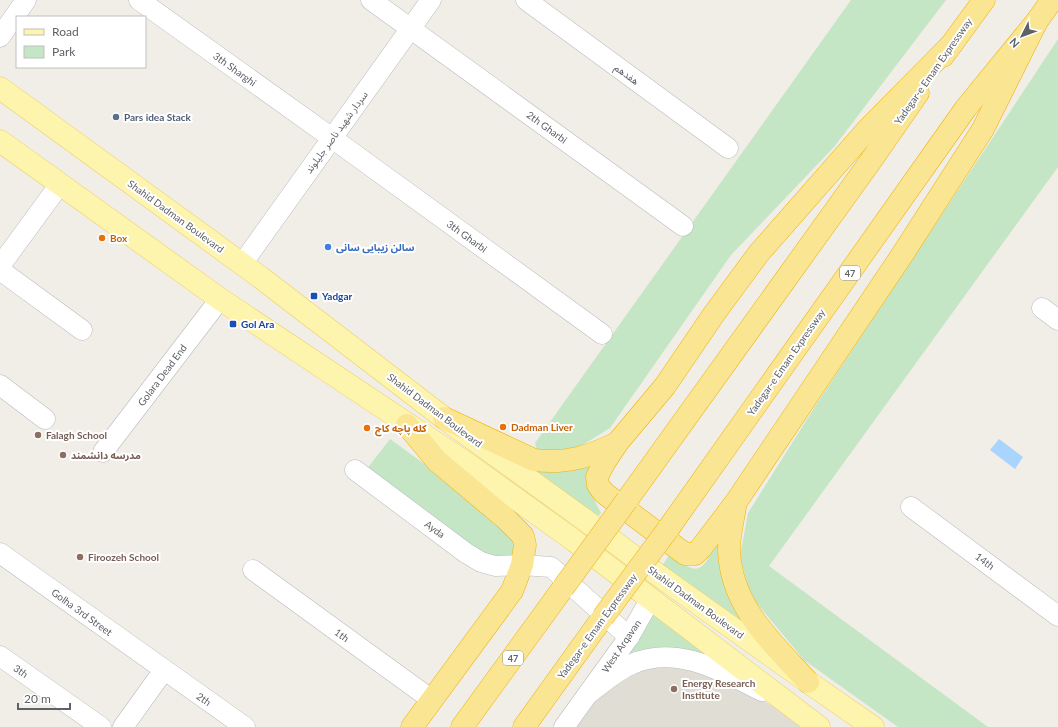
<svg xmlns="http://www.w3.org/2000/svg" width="1058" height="727" viewBox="0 0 1058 727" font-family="Lato,'Noto Sans Arabic',sans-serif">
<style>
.education{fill:#e0ddd4}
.green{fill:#c4e6c5}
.water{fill:#a9d4fd}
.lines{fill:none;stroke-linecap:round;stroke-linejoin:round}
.minor-casing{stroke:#b8bbbf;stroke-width:21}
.major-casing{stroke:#eece61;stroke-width:23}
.highway-casing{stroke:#f0b206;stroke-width:23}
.minor{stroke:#fff;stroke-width:20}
.major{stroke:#fdf4ae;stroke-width:22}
.highway{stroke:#fae593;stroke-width:22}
.highway-bridge-casing{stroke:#f0b206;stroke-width:23;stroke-linecap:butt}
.highway-bridge{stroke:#fae593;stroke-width:22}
.service-dot{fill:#5c6f8a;stroke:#fff;stroke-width:1.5}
.food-dot{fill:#e8710a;stroke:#fff;stroke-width:1.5}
.shop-dot{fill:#3f7fe0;stroke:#fff;stroke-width:1.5}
.transit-dot{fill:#1a4fb4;stroke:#fff;stroke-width:1.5}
.education-dot{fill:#8d6e63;stroke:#fff;stroke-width:1.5}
.labels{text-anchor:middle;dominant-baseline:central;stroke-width:4;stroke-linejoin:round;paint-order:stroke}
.shield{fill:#fff;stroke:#8e9094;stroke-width:1}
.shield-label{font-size:9px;font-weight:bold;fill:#5e6166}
.street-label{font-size:10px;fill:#5e6166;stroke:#fff}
.service-label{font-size:10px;font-weight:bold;fill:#4e5e75;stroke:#fff;text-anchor:start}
.food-label{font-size:10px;font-weight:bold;fill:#c56008;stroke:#fff;text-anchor:start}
.shop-label{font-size:10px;font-weight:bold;fill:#366cbe;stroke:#fff;text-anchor:start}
.transit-label{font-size:10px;font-weight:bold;fill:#164399;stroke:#fff;text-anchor:start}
.education-label{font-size:10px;font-weight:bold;fill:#785e54;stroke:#fff;text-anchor:start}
</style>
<rect width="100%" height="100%" fill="#f0eee6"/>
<polygon class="education" points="665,661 730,681 781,711 801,727 573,727 610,683"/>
<g class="green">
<polygon points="851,0 946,0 834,147 731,255 610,428 568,454 538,454 535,443"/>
<polygon points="1058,39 1058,167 769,566 988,727 898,727 804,660 750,595 740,556 748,513 816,405"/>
<polygon points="390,439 459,489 516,542 511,559 487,557 366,470"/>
<polygon points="592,462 589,490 601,513 596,518 532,472"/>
<path d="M718 541 757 635 662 566 670 554C700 578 701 572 718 541Z"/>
<polygon points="653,612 731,670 707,658 615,670"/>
</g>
<polygon class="water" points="999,439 1023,457 1015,469 990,450"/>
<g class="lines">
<g class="minor-casing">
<g id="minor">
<polyline points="139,0 332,138 602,334"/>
<polyline points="371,0 683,226"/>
<polyline points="526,0 728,148"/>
<polyline points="0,37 26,0"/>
<polyline points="242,264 431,0"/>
<polyline points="0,266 60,184"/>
<polyline points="0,270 82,330"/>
<polyline points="1042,308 1058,320"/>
<polyline points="0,385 45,419"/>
<polyline points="103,452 220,299"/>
<polyline points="355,470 466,553 481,562 495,566 522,565 551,567 629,637"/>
<polyline points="911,507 1058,616"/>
<polyline points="0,553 245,727"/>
<polyline points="253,570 432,700"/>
<polyline points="0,656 101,727"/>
<path d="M589 693C603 683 616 671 632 664 677 644 723 672 762 691"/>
<polyline points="123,727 164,670"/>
<polyline points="564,727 629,637 651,598"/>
</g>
</g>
<g class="major-casing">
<g id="major">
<polyline points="0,88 260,277 444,418 585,520 665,580 808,682 873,727"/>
<polyline points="0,141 220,299 466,463 572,539 819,727"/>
</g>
</g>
<g class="highway-casing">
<g id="highway">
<polyline points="952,44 867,130 759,253 714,314 665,386 618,442 604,463 597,477 598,485 604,493 685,554 695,554 701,548 736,502 904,252 983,129 1037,21"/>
<polyline points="943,56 984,0"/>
<path d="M444 418 534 460C567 464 588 457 617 443"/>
<polyline points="407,425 437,461 505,518 523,536 525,545 522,565 512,591 412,727"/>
<polyline points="627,500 870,162 918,93"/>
<path d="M735 507C733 521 729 535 729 550 731 607 772 642 808 682"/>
<polyline points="668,529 966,108 1037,21 1052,0"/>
<polyline points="462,727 563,588"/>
<polyline points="524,727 603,617"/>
</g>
</g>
<use href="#minor" class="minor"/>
<use href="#major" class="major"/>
<use href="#highway" class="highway"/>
<g class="highway-bridge-casing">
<g id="highway-bridge">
<polyline points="563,588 627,500"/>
<polyline points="603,617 668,529"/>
</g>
</g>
<use href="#highway-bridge" class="highway-bridge"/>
</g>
<circle class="service-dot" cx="116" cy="117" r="4"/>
<g class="food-dot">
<circle cx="102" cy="238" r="4"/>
<circle cx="503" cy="427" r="4"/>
<circle cx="367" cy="428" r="4"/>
</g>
<circle class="shop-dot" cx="328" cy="247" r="4"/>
<g class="transit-dot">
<rect x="310" y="292" width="8" height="8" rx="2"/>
<rect x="229" y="320" width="8" height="8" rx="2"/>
</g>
<g class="education-dot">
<circle cx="38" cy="435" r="4"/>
<circle cx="63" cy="455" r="4"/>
<circle cx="80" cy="557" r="4"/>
<circle cx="674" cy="689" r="4"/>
</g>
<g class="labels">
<g class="shield">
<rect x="840" y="266" width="20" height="14" rx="3"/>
<rect x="503" y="651" width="20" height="14" rx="3"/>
</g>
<g class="shield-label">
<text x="850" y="273">47</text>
<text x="513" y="658">47</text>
</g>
<g class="street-label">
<text transform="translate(235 69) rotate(36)">3th Sharghi</text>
<text transform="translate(933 71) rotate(-55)">Yadegar-e Emam Expressway</text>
<text transform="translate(627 74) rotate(36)">هفدهم</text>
<text transform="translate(547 127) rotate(36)">2th Gharbi</text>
<text transform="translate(336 132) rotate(-54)">سردار شهید ناصر جلیلوند</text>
<text transform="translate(176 216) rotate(36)">Shahid Dadman Boulevard</text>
<text transform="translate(467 236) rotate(36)">3th Gharbi</text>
<text transform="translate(786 362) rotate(-55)">Yadegar-e Emam Expressway</text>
<text transform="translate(162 375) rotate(-53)">Golara Dead End</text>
<text transform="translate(435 410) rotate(37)">Shahid Dadman Boulevard</text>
<text transform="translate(435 529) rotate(36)">Ayda</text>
<text transform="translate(985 561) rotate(37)">14th</text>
<text transform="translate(696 602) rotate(36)">Shahid Dadman Boulevard</text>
<text transform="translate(82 612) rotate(36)">Golha 3rd Street</text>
<text transform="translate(597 626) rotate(-54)">Yadegar-e Emam Expressway</text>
<text transform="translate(342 635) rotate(36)">1th</text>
<text transform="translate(621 646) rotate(-56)">West Arqavan</text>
<text transform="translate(21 671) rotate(35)">3th</text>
<text transform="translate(204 699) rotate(35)">2th</text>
</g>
<g class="service-label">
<text x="124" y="117">Pars idea Stack</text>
</g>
<g class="food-label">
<text x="110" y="238">Box</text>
<text x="511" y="427">Dadman Liver</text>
<text x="375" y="428">کله پاچه کاج</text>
</g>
<g class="shop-label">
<text x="336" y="247">سالن زیبایی سانی</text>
</g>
<g class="transit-label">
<text x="322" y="296">Yadgar</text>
<text x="241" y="324">Gol Ara</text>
</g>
<g class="education-label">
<text x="46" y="435">Falagh School</text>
<text x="71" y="455">مدرسه دانشمند</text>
<text x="88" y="557">Firoozeh School</text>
<text x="682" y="683">Energy Research<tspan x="682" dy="12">Institute</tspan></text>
</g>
</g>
<rect x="16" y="16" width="130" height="52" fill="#ffffff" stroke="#bfc0c2"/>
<rect x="24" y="29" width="20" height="6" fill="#fdf4ae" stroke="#bfc0c2"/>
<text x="52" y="36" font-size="12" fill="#5e6166">Road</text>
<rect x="24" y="46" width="20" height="12" fill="#c4e6c5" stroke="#bfc0c2"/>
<text x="52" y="56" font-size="12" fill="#5e6166">Park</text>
<g transform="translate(1022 36) rotate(228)" stroke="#ffffff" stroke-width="3" paint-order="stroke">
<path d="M0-3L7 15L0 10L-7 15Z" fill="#5e6166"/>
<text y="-6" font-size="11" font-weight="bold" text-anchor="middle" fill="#5e6166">N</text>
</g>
<path d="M18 703v6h52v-6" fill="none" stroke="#5e6166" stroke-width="2"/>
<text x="24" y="703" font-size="12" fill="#5e6166" stroke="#ffffff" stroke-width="3" paint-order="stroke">20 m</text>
</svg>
